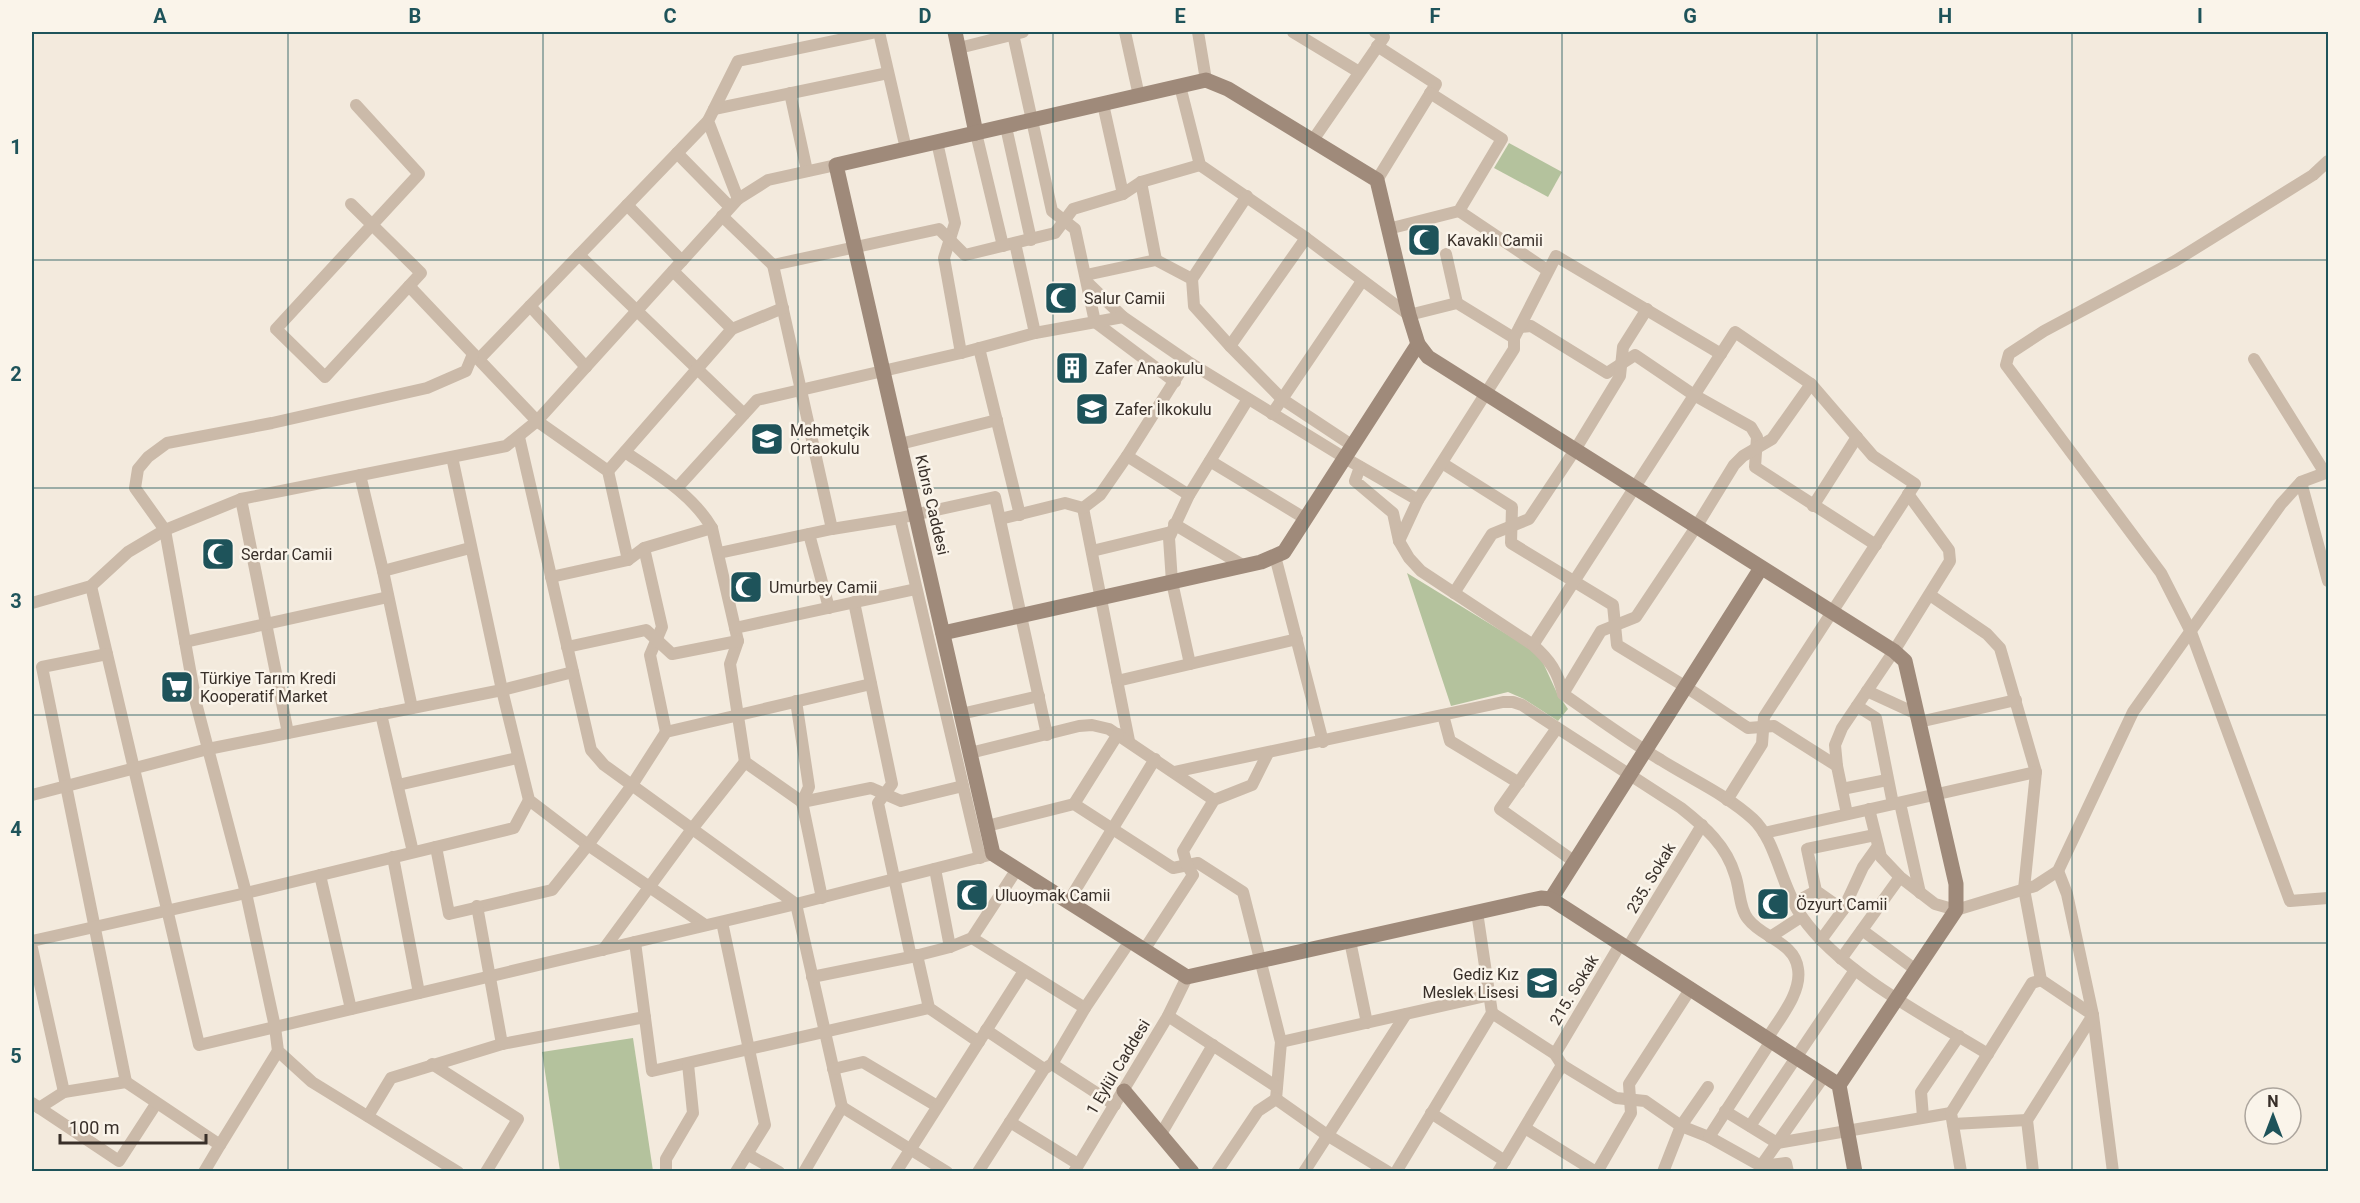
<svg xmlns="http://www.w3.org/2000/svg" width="2360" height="1203" viewBox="0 0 2360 1203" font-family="Roboto,sans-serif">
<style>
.green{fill:#b4c29d}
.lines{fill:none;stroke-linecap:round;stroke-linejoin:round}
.street{stroke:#cbbaa9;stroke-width:12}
.secondary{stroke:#9f8a7a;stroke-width:15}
.grid{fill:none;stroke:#1e535a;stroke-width:1.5;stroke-opacity:0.55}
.labels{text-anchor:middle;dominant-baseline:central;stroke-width:5;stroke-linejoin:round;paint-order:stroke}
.poi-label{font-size:16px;fill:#382f29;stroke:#faf4ea;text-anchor:start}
.street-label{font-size:16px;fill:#382f29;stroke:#faf4ea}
.neatline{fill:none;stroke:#1e535a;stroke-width:2}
.grid-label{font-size:20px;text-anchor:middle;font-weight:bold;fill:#1e535a}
</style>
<rect width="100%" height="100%" fill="#f3eadd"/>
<g class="green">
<polygon points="1509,143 1562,172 1548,197 1494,168"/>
<polygon points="1407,573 1539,654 1557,693 1568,709 1558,721 1524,699 1508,692 1451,706"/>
<polygon points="633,1038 653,1171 560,1171 542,1052"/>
</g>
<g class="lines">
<g class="street">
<polyline points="879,32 906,149"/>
<polyline points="1125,32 1139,96"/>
<polyline points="1198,32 1206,80"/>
<polyline points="1293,32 1359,72"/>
<polyline points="1013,34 1052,211 1075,229 1095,322 1175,382"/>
<polyline points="1377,46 1436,84 1377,180"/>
<polyline points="959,48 1023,32"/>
<polyline points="1180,86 1200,165 1306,238 1409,315 1457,303 1514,338"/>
<polyline points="790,93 807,171"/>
<polyline points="1103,104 1123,194"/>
<polyline points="714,109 888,73"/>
<polyline points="1006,127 1031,240"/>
<polyline points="976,133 1003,246"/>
<polyline points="1313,140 1384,37 1375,32"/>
<polyline points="937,142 955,223 944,258 961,353"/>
<polyline points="677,153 730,207"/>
<polyline points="2328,161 2313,175 2175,261 2044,331 2009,354 2006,365 2161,573 2191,632 2290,901 2328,898"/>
<polyline points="1141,182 1156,260"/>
<polyline points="738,199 708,121 738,61 877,32"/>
<polyline points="351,204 421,273 325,377 276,329 419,174 356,105"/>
<polyline points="627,205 682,261"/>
<polyline points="1459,211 1547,270"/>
<polyline points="722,216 773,265 939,229 965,255 1055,233 1073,209 1123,194 1141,182 1200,165"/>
<polyline points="1388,229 1459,211 1502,139 1430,93"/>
<polyline points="1015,243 1035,333"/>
<polyline points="1446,254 1457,303"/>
<polyline points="579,255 744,414"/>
<polyline points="773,265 832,529"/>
<polyline points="673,271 732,329"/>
<polyline points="1086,275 1156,260 1192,279 1194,306 1230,346 1282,399 1353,446"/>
<polyline points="1192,279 1247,196"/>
<polyline points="1088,283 1123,317 1187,361 1345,458 1418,500"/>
<polyline points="409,286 537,421 608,471 628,560"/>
<polyline points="530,306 586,367"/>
<polyline points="1520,327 1531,326 1607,373 1635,355 1694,395 1751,427 1757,437 1755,467 1876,545"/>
<polyline points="1230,346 1306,238"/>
<polyline points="979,348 1020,515"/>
<polyline points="479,359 708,121"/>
<polyline points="2254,359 2325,473"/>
<polyline points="1272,414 1362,281"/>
<polyline points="519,437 591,750 604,765 796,904 842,1107 804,1172"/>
<polyline points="900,444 997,420"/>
<path d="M625 452C657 474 692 494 712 528L738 641 730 664 745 762 802 802 871 788 901 801 963 786"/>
<polyline points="1127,456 1189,495"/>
<polyline points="452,457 502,690 529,800 588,845 705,925"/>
<polyline points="1210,461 1306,519"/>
<polyline points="1442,463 1512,507 1511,543 1613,605 1617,645 1686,687 1748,728 1774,726 1837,766"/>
<path d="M1360 467 1355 481 1393 513 1399 541 1409 558 1421 571 1533 645C1550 660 1558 672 1563 694 1595 716 1627 740 1661 760 1691 779 1727 795 1753 819 1776 840 1782 889 1802 917 1841 973 1929 1018 1988 1054"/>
<polyline points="608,471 732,329 783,308"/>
<polyline points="360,475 383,571 470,548"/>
<polyline points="2301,482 2328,581"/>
<polyline points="677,488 757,400 961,353 1035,333 1123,317"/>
<polyline points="241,499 288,733"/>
<polyline points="1813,506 1857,437"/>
<polyline points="1083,508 1129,741"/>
<polyline points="1083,508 1100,495 1127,456 1187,361"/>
<polyline points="900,518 980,858"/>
<polyline points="1000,519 1065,503 1083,508"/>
<polyline points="1174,524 1244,566"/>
<polyline points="809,534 829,608"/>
<polyline points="1399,541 1418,500 1514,349 1514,338 1556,256 1721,354"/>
<polyline points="644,548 662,627 650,655 666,732"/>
<polyline points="1092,551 1171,532"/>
<polyline points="719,553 832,529 900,518 995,497 1047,735"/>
<polyline points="1275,556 1323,742"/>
<polyline points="383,571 412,708"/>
<polyline points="551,577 628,560 644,548 712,528"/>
<polyline points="91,586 199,1045 796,904 993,854"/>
<polyline points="1454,593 1492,534 1529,519 1575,450 1620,376 1623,347 1647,309"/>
<polyline points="1930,595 1987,634 2000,648 2036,772 2024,889 2041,980 2093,1015"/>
<polyline points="854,602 892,784 878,803 911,957"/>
<polyline points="32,603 91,586 128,552 165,530 241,499 506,446 537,421 738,199 768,180 836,165"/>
<polyline points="735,628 916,589"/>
<polyline points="185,642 388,597"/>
<polyline points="1533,645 1735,332 1811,384 1873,456 1915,484 1764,717 1762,744 1727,800"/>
<polyline points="567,647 646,630 672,654 738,641"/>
<polyline points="107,654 42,667 126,1082"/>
<polyline points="1190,664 1172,582 1169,538 1189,495 1248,399"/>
<polyline points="1117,681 1297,639"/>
<polyline points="1867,691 1917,714"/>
<polyline points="1563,694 1601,631 1636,617 1696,527 1734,465 1743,456 1772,439 1811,384"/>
<polyline points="796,701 809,787 802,802 822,898"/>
<polyline points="1857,706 1876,718 1893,804"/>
<polyline points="381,714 413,852"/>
<polyline points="961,714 1039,696"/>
<polyline points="1443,715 1450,741 1519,783"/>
<polyline points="1919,722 2016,700"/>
<polyline points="1557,728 1500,809 1575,862"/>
<polyline points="970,753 1079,726 1092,725 1109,729 1214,800"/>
<path d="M1174 772 1503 702H1513L1522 705 1681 808C1705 827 1726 845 1735 875 1740 888 1739 908 1748 919 1762 938 1795 942 1798 969 1802 993 1779 1019 1767 1039"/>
<polyline points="398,785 517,758"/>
<polyline points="1842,789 1887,780"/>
<polyline points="32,795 208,749 502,690 573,672"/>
<polyline points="1900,803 1920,893"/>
<polyline points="1074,804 1118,734"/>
<polyline points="1869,809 1881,857 1900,877 1935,904 1956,910 2035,886 2058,871 2133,712 2281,504 2301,482 2328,472"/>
<polyline points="1847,814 1837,766 1835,745 1842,728 1894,651 1950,561 1949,550 1908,494"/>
<polyline points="987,826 1074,804 1173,868 1198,863 1243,892 1281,1042 1276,1099"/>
<polyline points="1764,833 2036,772"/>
<polyline points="436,847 449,914 552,890 588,845 632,785 666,732 871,684"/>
<polyline points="393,857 419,993"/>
<polyline points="935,869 950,947"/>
<polyline points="2058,871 2067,894 2093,1015 2113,1172"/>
<polyline points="320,875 351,1009"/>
<polyline points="1068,902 1155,759"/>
<polyline points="1794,903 1816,891"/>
<polyline points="477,906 502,1044"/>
<polyline points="1843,910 1816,891 1807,849 1875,835"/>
<polyline points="722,922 765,1125 736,1172"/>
<polyline points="1862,930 1916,970"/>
<polyline points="1770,937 1801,917"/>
<polyline points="972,938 1085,1008"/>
<polyline points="1821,940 1843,910 1863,867 1878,846"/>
<polyline points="32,941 246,893 514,828 529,800"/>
<polyline points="1350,941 1367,1023"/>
<polyline points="635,942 652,1071 929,1008"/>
<polyline points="1628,947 1702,825"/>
<polyline points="32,948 64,1092"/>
<polyline points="603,950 692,829 745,762"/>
<polyline points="1144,950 1193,875 1187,865 1183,851 1214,800 1252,785 1268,753"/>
<polyline points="917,955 929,1008 979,1042"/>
<polyline points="1841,959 1900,877"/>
<polyline points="812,977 911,957 950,947 972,938 1017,869"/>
<polyline points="1492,1013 1555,1054 1562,1065 1616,1098 1645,1101 1681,1126 1709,1137 1761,1166 1762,1172"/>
<polyline points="1168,1016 1277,1087"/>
<polyline points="986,1030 1044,1069"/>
<polyline points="1281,1042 1490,995"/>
<polyline points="1555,1054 1621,943"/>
<polyline points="432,1064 518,1119 486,1172"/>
<polyline points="1052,1064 1115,1105"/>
<polyline points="833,1069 863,1062 937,1106"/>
<polyline points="1276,1099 1327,1135 1388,1172"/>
<polyline points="32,1103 119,1161 156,1104"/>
<polyline points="842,1107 947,1172"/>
<polyline points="39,1108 64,1092 126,1082 220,1145 278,1051"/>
<polyline points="1725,1111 1777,1143 1951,1113"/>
<polyline points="1431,1113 1505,1161"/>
<polyline points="368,1116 391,1078 502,1044 645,1017"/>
<polyline points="1923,1117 1921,1092 1959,1036"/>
<polyline points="1010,1122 1078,1164"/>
<polyline points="1953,1124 2027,1120"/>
<polyline points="1750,1126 1855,970"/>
<polyline points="1525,1128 1596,1172"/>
<polyline points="1161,1134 1213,1045"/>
<polyline points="1709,1137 1771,1041"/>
<polyline points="747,1154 779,1172"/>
<polyline points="1761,1166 1824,1076"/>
<polyline points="1761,1166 1786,1163 1788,1172"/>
<polyline points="204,1172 220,1145"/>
<polyline points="458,1172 312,1082 278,1051 275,1027 246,893 196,703 165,530 135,488 138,469 148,457 167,443 272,423 427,388 466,371 473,354"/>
<polyline points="666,1172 666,1159 693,1113 688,1064"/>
<polyline points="896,1172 1024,971"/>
<polyline points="978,1172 1044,1069 1052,1064 1085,1008 1130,941"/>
<polyline points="1074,1172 1168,1016 1187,977"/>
<polyline points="1217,1172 1258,1111 1276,1099"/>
<polyline points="1304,1172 1406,1014"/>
<polyline points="1396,1172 1492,1013 1477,912"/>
<polyline points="1498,1172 1562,1065"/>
<polyline points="1597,1172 1631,1113 1629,1084 1691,988"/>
<polyline points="1663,1172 1681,1126 1708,1087"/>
<polyline points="1961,1172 1951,1113 2032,983 2041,980"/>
<polyline points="2033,1172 2027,1120 2093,1015"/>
</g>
<g class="secondary">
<polyline points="955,32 976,133"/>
<polyline points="943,633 1261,562 1284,552 1418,344"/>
<polyline points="1551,899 1761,568"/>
<polyline points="1839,1085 1956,910 1956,884 1905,661 1894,651 1428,357 1418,344 1409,315 1377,180 1228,89 1206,80 836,165 993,854 1187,977 1527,901 1541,898 1551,899 1839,1085 1855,1172"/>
<polyline points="1124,1091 1192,1172"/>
</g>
</g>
<path class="grid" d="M288 32V1172M543 32V1172M798 32V1172M1053 32V1172M1307 32V1172M1562 32V1172M1817 32V1172M2072 32V1172M32 260H2328M32 488H2328M32 715H2328M32 943H2328"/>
<defs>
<g id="mosque-square" transform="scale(1.725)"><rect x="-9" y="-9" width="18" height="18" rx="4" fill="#1e535a" stroke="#faf4ea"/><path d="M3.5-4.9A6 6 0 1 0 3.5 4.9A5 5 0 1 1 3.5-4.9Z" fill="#fff"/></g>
<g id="building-square" transform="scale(1.725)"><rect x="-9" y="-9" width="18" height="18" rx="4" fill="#1e535a" stroke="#faf4ea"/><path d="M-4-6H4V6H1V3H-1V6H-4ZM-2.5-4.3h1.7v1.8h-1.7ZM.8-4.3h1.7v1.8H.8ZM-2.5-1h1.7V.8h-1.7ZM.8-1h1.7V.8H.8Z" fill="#fff"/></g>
<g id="school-square" transform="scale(1.725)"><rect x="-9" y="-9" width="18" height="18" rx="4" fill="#1e535a" stroke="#faf4ea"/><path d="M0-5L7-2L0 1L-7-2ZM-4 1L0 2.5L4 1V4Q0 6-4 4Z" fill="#fff"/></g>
<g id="supermarket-square" transform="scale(1.725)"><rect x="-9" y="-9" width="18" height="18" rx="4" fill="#1e535a" stroke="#faf4ea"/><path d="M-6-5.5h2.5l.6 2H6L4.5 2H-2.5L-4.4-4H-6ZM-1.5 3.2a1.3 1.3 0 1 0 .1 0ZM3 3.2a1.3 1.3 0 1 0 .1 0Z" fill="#fff"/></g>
</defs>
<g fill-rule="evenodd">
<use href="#mosque-square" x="1424" y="240"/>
<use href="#mosque-square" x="1061" y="298"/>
<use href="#building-square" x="1072" y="368"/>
<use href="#school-square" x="1092" y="409"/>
<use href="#school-square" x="767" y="439"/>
<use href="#mosque-square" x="218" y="554"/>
<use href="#mosque-square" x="746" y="587"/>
<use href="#supermarket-square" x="177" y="687"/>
<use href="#mosque-square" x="972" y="895"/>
<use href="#mosque-square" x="1773" y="904"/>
<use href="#school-square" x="1542" y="983"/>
</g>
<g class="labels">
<g class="poi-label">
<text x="1447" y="240">Kavaklı Camii</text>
<text x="1084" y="298">Salur Camii</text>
<text x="1095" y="368">Zafer Anaokulu</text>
<text x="1115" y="409">Zafer İlkokulu</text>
<text x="790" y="430">Mehmetçik<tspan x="790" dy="18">Ortaokulu</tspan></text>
<text x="241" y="554">Serdar Camii</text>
<text x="769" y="587">Umurbey Camii</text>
<text x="200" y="678">Türkiye Tarım Kredi<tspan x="200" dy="18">Kooperatif Market</tspan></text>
<text x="995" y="895">Uluoymak Camii</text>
<text x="1796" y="904">Özyurt Camii</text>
<text x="1519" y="974" text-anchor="end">Gediz Kız<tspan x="1519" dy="18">Meslek Lisesi</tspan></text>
</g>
<g class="street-label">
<text transform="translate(932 505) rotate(77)">Kıbrıs Caddesi</text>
<text transform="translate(1651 878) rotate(-59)">235. Sokak</text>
<text transform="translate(1574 990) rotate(-59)">215. Sokak</text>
<text transform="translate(1118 1067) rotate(-59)">1 Eylül Caddesi</text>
</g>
</g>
<rect width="2360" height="1203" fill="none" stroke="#faf4ea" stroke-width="66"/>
<g transform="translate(2273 1116)"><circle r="28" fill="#faf4ea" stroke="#aca59d" stroke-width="1.5"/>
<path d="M0-4.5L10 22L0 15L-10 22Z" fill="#1e535a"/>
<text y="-9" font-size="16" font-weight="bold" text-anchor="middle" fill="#382f29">N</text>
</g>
<path d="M60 1134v9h146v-9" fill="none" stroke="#382f29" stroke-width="3"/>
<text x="69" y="1134" font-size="18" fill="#382f29" stroke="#faf4ea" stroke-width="4.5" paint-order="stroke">100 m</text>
<rect x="33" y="33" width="2294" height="1137" class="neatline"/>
<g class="grid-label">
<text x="160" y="23">A</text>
<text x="415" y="23">B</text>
<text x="670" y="23">C</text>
<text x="925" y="23">D</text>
<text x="1180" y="23">E</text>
<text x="1435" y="23">F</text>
<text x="1690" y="23">G</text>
<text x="1945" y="23">H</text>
<text x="2200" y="23">I</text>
<text x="16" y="154">1</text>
<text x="16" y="381">2</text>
<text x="16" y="608">3</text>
<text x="16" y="836">4</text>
<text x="16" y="1063">5</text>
</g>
</svg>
